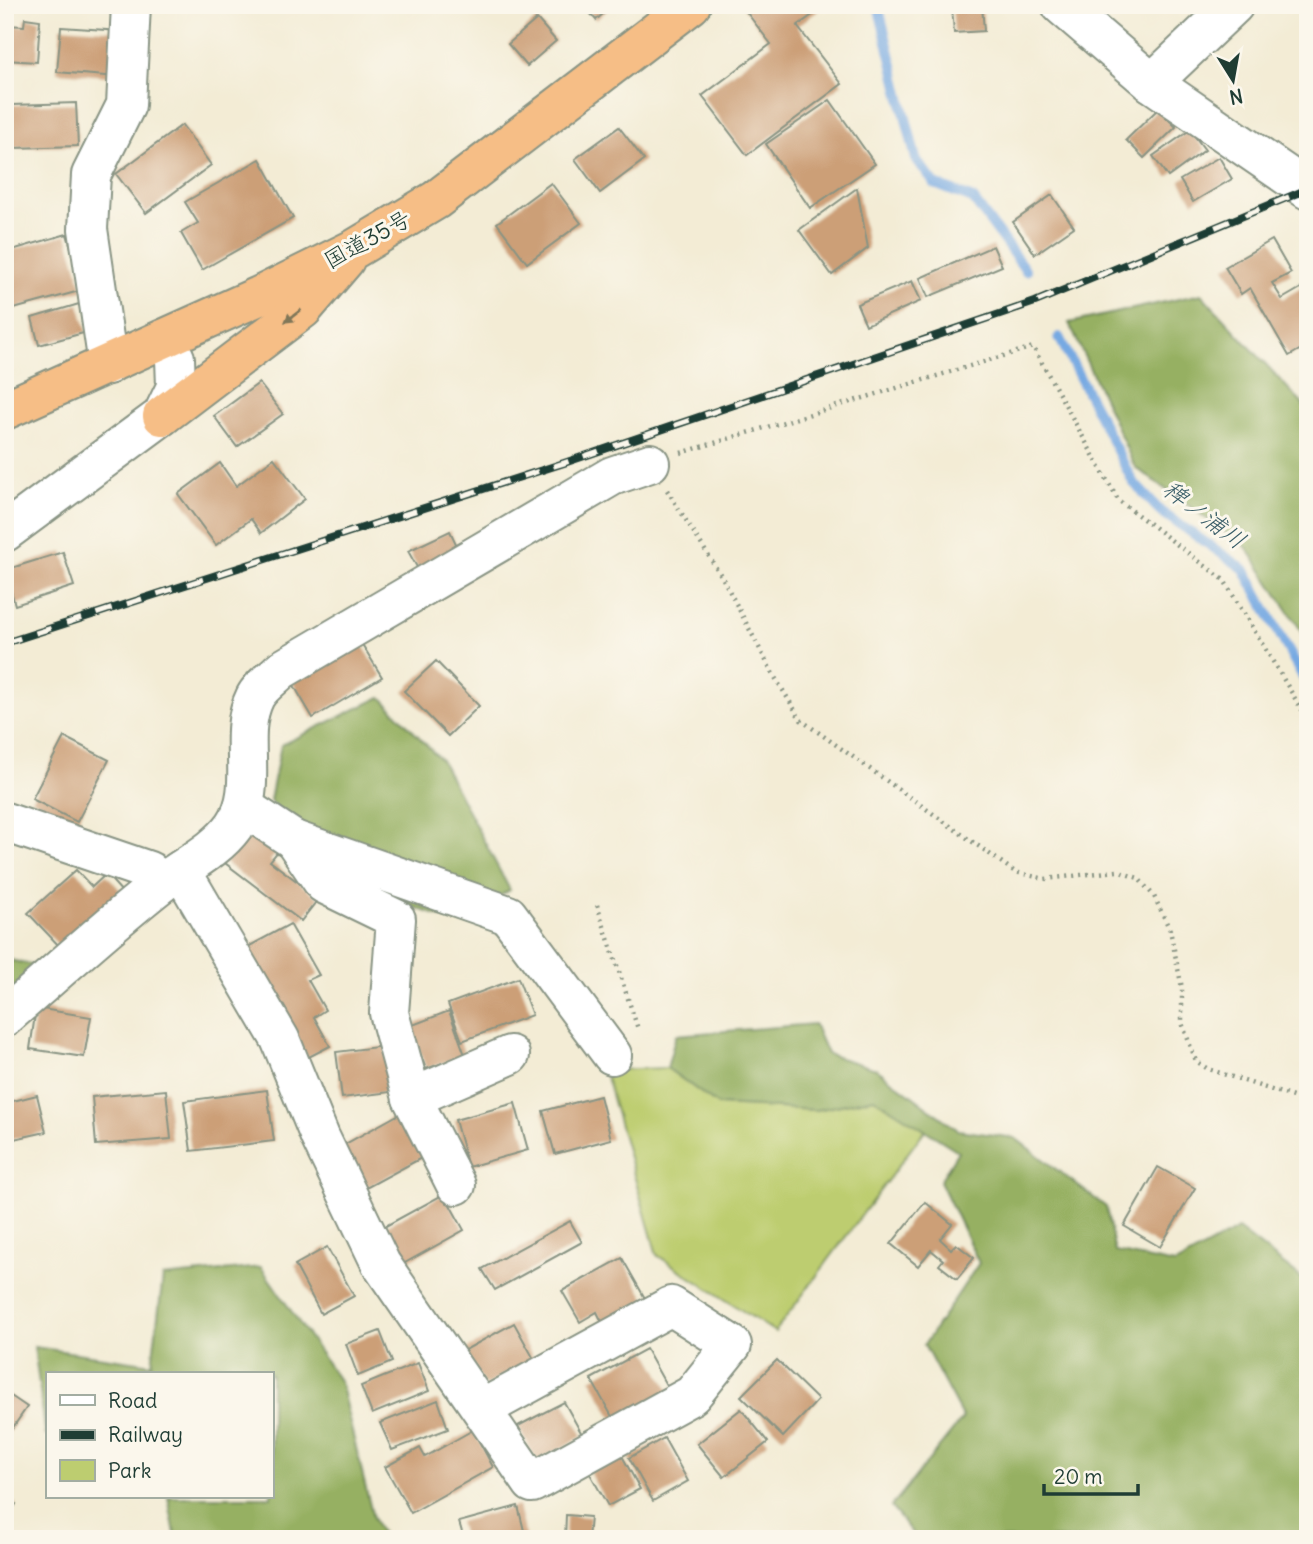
<svg xmlns="http://www.w3.org/2000/svg" width="1313" height="1544" viewBox="0 0 1313 1544" font-family="Delius,'Klee One',sans-serif">
<style>
.green{fill:#bdcd70;stroke:#6e8552;stroke-width:2}
.forest{fill:#96b062;stroke:#5a764b;stroke-width:2}
.lines{fill:none;stroke-linecap:round;stroke-linejoin:round}
.stream{stroke:#76a9e2;stroke-width:10}
.building{fill:#cc9f77}
.minor-casing{stroke:#899484;stroke-width:42}
.highway-casing{stroke:#899484;stroke-width:42}
.path{stroke:#899484;stroke-width:4.5;stroke-dasharray:2 5;stroke-linecap:butt}
.minor{stroke:#fff;stroke-width:38}
.highway{stroke:#f6be86;stroke-width:38}
.rail-casing{stroke:#1f3d34;stroke-width:8}
.rail{stroke:#fbf7ec;stroke-width:5;stroke-dasharray:16;stroke-linecap:butt}
.oneway{fill:#807759}
.labels{text-anchor:middle;dominant-baseline:central;stroke-width:6;stroke-linejoin:round;paint-order:stroke}
.street-label{font-size:23px;fill:#1f3d34;stroke:#fbf7ec}
.water-label{font-size:24px;font-style:italic;fill:#395d68;stroke:#fbf7ec}
</style>
<rect width="100%" height="100%" fill="#fbf7ec"/>
<filter id="ink" filterUnits="userSpaceOnUse"><feTurbulence type="fractalNoise" baseFrequency=".0143" numOctaves="2"/><feDisplacementMap in="SourceGraphic" scale="14" xChannelSelector="R" yChannelSelector="G"/><feConvolveMatrix kernelMatrix="1 2 1 2 8 2 1 2 1" color-interpolation-filters="sRGB"/></filter>
<filter id="wash" filterUnits="userSpaceOnUse"><feTurbulence type="fractalNoise" baseFrequency=".00686" numOctaves="4" result="noise"/><feDisplacementMap in="SourceGraphic" scale="28" xChannelSelector="R" yChannelSelector="G"/><feGaussianBlur stdDeviation="1.57" result="paint"/><feColorMatrix in="noise" values="0 0 0 0 0 0 0 0 0 0 0 0 0 0 0 0 0 1.4 0 .05"/><feComposite in="paint" operator="in"/></filter>
<g filter="url(#wash)">
<rect width="100%" height="100%" fill="#f3ecd5"/>
<polygon class="green" points="667,1068 718,1105 817,1110 874,1098 925,1130 775,1332 657,1255 604,1070"/>
<g class="forest">
<polygon points="1201,294 1308,410 1308,641 1247,548 1135,467 1069,323"/>
<polygon points="381,697 441,760 510,890 455,921 341,884 270,800 281,745"/>
<polygon points="5,959 42,967 5,993"/>
<polygon points="814,1024 827,1054 876,1069 958,1130 1015,1138 1106,1207 1115,1252 1175,1264 1238,1229 1308,1283 1308,1539 917,1539 891,1507 963,1418 924,1345 979,1263 940,1181 958,1151 874,1098 817,1110 718,1105 667,1068 676,1035"/>
<polygon points="261,1267 340,1382 373,1518 385,1539 176,1539 168,1497 271,1497 271,1374 47,1374 46,1436 34,1347 152,1364 163,1277"/>
</g>
<g class="lines">
<g class="stream">
<polyline points="878,5 916,159 935,184 973,199 1026,271"/>
<polyline points="1059,337 1133,482 1160,511 1244,569 1308,686"/>
</g>
</g>
<g id="blocks">
<g class="building">
<polygon points="583,5 613,5 596,20"/>
<polygon points="741,5 813,5 818,11 797,26 842,84 747,155 702,96 771,44"/>
<polygon points="982,5 984,31 954,33 952,7"/>
<polygon points="25,18 40,20 37,62 5,60 5,25 24,26"/>
<polygon points="537,19 556,41 527,66 508,44"/>
<polygon points="61,27 121,31 118,77 57,72"/>
<polygon points="830,100 875,164 810,208 766,144"/>
<polygon points="76,103 78,146 13,148 12,105"/>
<polygon points="1158,109 1176,127 1144,158 1126,140"/>
<polygon points="182,125 211,165 146,213 116,174"/>
<polygon points="619,127 644,160 600,193 575,159"/>
<polygon points="1190,130 1205,150 1168,177 1153,156"/>
<polygon points="1219,157 1232,179 1193,202 1180,180"/>
<polygon points="260,159 293,218 202,270 181,233 198,223 185,202"/>
<polygon points="551,183 581,223 527,263 497,223"/>
<polygon points="857,188 868,248 832,275 799,230"/>
<polygon points="1052,195 1074,227 1035,254 1013,222"/>
<polygon points="67,234 83,290 10,310 5,292 5,252"/>
<polygon points="1272,240 1291,273 1272,283 1282,299 1308,284 1308,345 1289,356 1250,288 1241,294 1225,267"/>
<polygon points="993,246 1002,266 928,297 920,278"/>
<polygon points="912,281 921,301 866,325 857,304"/>
<polygon points="79,304 87,332 39,345 32,318"/>
<polygon points="259,383 283,414 237,447 214,416"/>
<polygon points="274,458 305,499 261,533 251,519 216,545 178,494 220,463 236,486"/>
<polygon points="450,531 458,548 418,569 408,551"/>
<polygon points="63,552 74,586 15,605 5,570"/>
<polygon points="360,641 382,677 313,718 292,682"/>
<polygon points="436,661 479,706 448,736 404,691"/>
<polygon points="64,737 109,760 77,822 32,799"/>
<polygon points="252,829 279,850 270,861 319,898 301,921 225,863"/>
<polygon points="76,870 92,887 106,874 123,893 62,949 28,913"/>
<polygon points="290,924 319,975 308,980 325,1010 314,1017 330,1046 307,1058 246,948"/>
<polygon points="518,978 532,1015 462,1041 448,1004"/>
<polygon points="36,1008 91,1017 84,1057 30,1049"/>
<polygon points="449,1011 465,1055 426,1069 410,1026"/>
<polygon points="385,1046 391,1092 342,1098 336,1052"/>
<polygon points="166,1090 171,1139 96,1145 92,1097"/>
<polygon points="267,1090 274,1141 191,1151 184,1101"/>
<polygon points="37,1095 46,1132 5,1141 5,1103"/>
<polygon points="600,1096 611,1139 555,1154 543,1111"/>
<polygon points="515,1103 528,1150 468,1167 455,1120"/>
<polygon points="401,1113 425,1156 366,1188 342,1146"/>
<polygon points="1158,1167 1195,1188 1160,1247 1124,1226"/>
<polygon points="444,1194 464,1230 403,1264 382,1228"/>
<polygon points="925,1202 952,1224 940,1239 951,1249 956,1244 974,1258 957,1279 939,1265 943,1260 931,1250 918,1266 891,1244"/>
<polygon points="570,1221 582,1242 495,1290 482,1269"/>
<polygon points="327,1247 354,1296 321,1314 295,1265"/>
<polygon points="622,1258 646,1300 603,1324 597,1312 580,1322 562,1291"/>
<polygon points="514,1323 534,1359 485,1386 465,1350"/>
<polygon points="380,1331 392,1362 358,1376 346,1344"/>
<polygon points="646,1349 670,1392 615,1422 591,1379"/>
<polygon points="777,1360 818,1400 783,1437 741,1396"/>
<polygon points="418,1363 429,1391 372,1414 361,1386"/>
<polygon points="5,1392 27,1407 5,1439"/>
<polygon points="438,1400 448,1429 392,1450 380,1423"/>
<polygon points="564,1402 583,1436 537,1461 518,1426"/>
<polygon points="741,1409 768,1442 724,1477 697,1444"/>
<polygon points="473,1430 493,1467 411,1513 385,1467 420,1448 425,1457"/>
<polygon points="664,1438 688,1481 653,1501 629,1458"/>
<polygon points="621,1454 640,1489 608,1506 589,1472"/>
<polygon points="5,1498 16,1504 5,1522"/>
<polygon points="518,1506 526,1539 464,1539 459,1522"/>
<polygon points="566,1515 590,1517 588,1539 565,1539"/>
</g>
</g>
</g>
<g filter="url(#ink)">
<use href="#blocks" fill-opacity="0" stroke="#899484" stroke-width="2"/>
<g class="lines">
<g class="minor-casing">
<g id="minor">
<polyline points="1061,5 1152,83 1308,190"/>
<polyline points="1152,83 1234,5"/>
<polyline points="108,365 88,229 91,175 126,105 131,5"/>
<polyline points="5,532 162,416 176,387 175,358 164,339"/>
<polyline points="244,807 294,840 324,884 396,919 389,1013 412,1098 510,1055"/>
<polyline points="5,822 149,871 160,884"/>
<polyline points="294,840 508,915 612,1055"/>
<polyline points="181,870 280,1039 320,1137 381,1264 532,1483 692,1395 732,1345 671,1306 482,1409"/>
<path d="M5 1017C56 973 106 927 159 885 183 866 215 852 234 826 261 787 235 737 255 697 260 687 273 678 281 670L612 476 650 463"/>
<polyline points="412,1098 456,1185"/>
</g>
</g>
<g class="highway-casing">
<g id="highway">
<polyline points="5,410 259,296 356,248 436,200 691,5"/>
<polyline points="162,416 303,309 345,260"/>
</g>
</g>
<g class="path">
<polyline points="681,453 1033,347 1118,500 1224,580 1308,720"/>
<polyline points="667,490 722,577 773,674 801,720 1015,872 1045,879 1117,871 1138,878 1154,896 1170,930 1182,988 1182,1023 1196,1061 1208,1069 1308,1102"/>
<polyline points="597,905 638,1029"/>
</g>
<use href="#minor" class="minor"/>
<use href="#highway" class="highway"/>
<g class="rail-casing">
<polyline id="rail" points="5,643 564,463 1035,302 1308,189"/>
</g>
<use href="#rail" class="rail"/>
</g>
<defs><path id="oneway-solid" d="M-6-.8H1V-3.2L6.5 0L1 3.2V.8H-6Z" transform="scale(1.75)"/></defs>
<use class="oneway" href="#oneway-solid" transform="translate(293 316) rotate(143)"/>
</g>
<g class="labels">
<g class="street-label">
<text transform="translate(367 239) rotate(-29)">国道35号</text>
</g>
<g class="water-label">
<text transform="translate(1205 514) rotate(37)">稗ノ浦川</text>
</g>
</g>
<rect width="1313" height="1544" fill="none" stroke="#fbf7ec" stroke-width="28"/>
<rect x="46" y="1372" width="228" height="126" fill="#fbf7ec" stroke="#a3ada2" stroke-width="2"/>
<rect x="60" y="1395" width="35" height="10" fill="#ffffff" stroke="#a3ada2" stroke-width="2"/>
<text x="108" y="1408" font-size="21" fill="#1f3d34">Road</text>
<rect x="60" y="1430" width="35" height="10" fill="#1f3d34" stroke="#a3ada2" stroke-width="2"/>
<text x="108" y="1442" font-size="21" fill="#1f3d34">Railway</text>
<rect x="60" y="1460" width="35" height="21" fill="#bdcd70" stroke="#a3ada2" stroke-width="2"/>
<text x="108" y="1478" font-size="21" fill="#1f3d34">Park</text>
<g transform="translate(1233 80) rotate(169)" stroke="#fbf7ec" stroke-width="5" paint-order="stroke">
<path d="M0-5L12 26L0 18L-12 26Z" fill="#1f3d34"/>
<text y="-10" font-size="19" font-weight="bold" text-anchor="middle" fill="#1f3d34">N</text>
</g>
<path d="M1044 1484v10h94v-10" fill="none" stroke="#1f3d34" stroke-width="3.5"/>
<text x="1054" y="1484" font-size="21" fill="#1f3d34" stroke="#fbf7ec" stroke-width="5" paint-order="stroke">20 m</text>
</svg>
